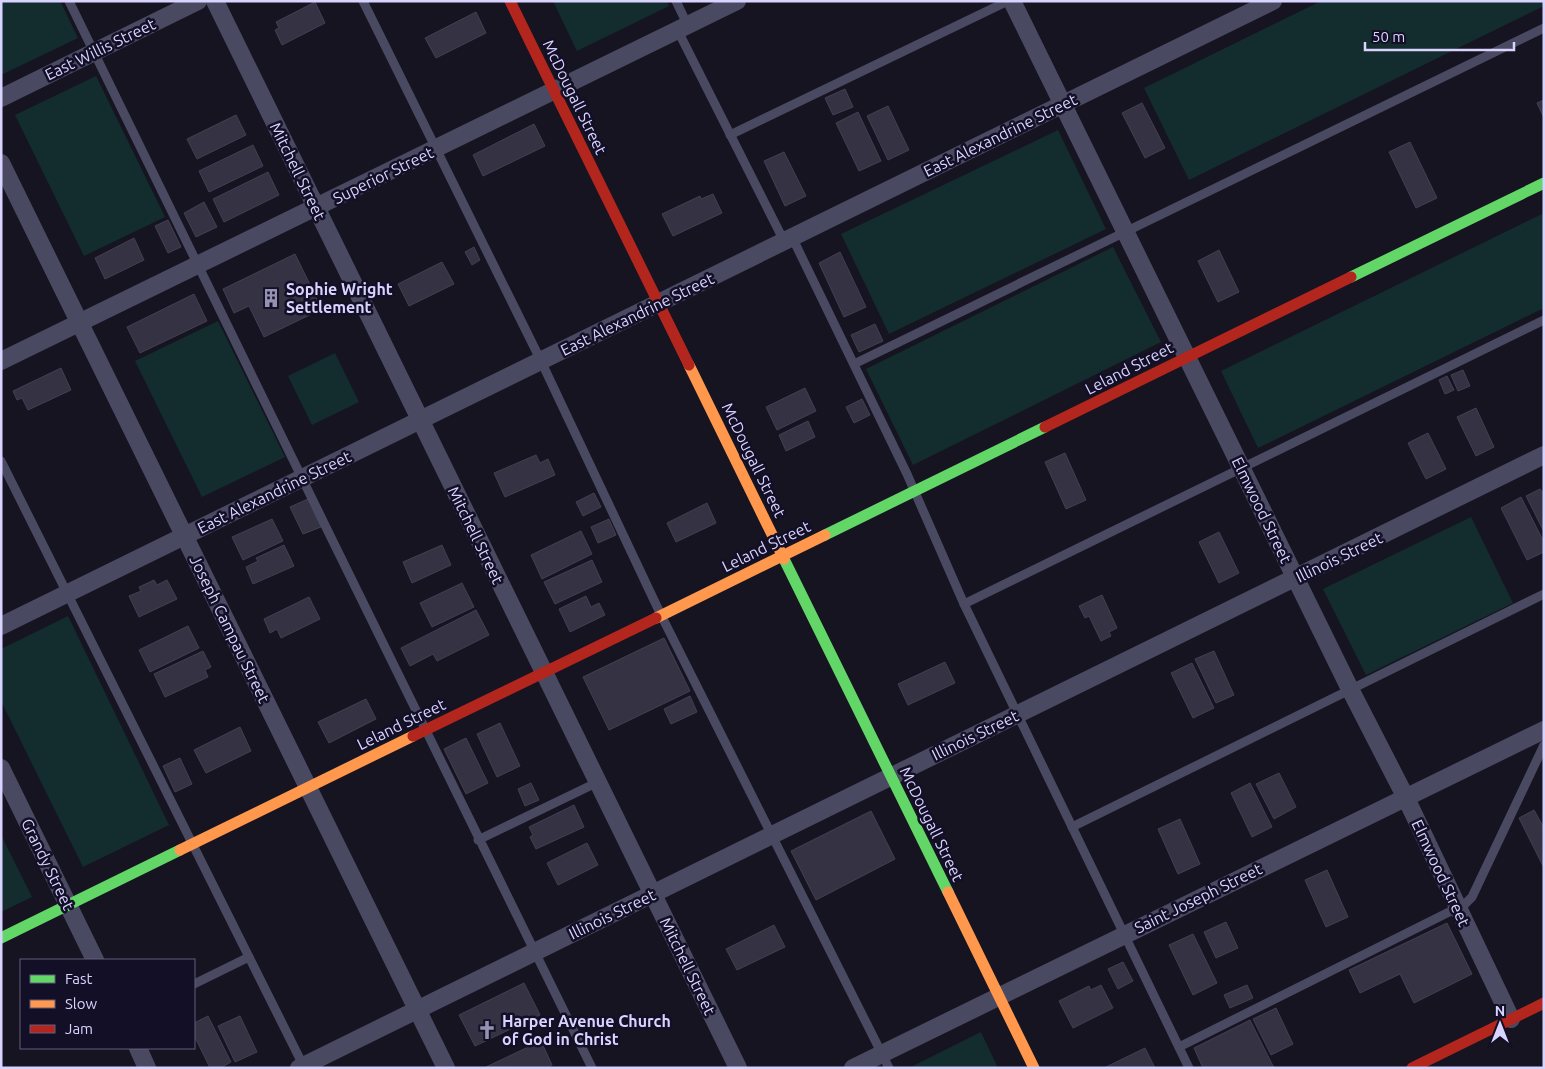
<svg xmlns="http://www.w3.org/2000/svg" width="1545" height="1069" viewBox="0 0 1545 1069" font-family="Ubuntu,sans-serif">
<style>
.green{fill:#132c2d}
.building{fill:#343243;stroke:#433f54}
.lines{fill:none;stroke-linecap:round;stroke-linejoin:round}
.lane{stroke:#4a4962;stroke-width:9}
.street{stroke:#4a4962;stroke-width:18}
.fast{stroke:#63d668;stroke-width:11}
.slow{stroke:#ff974d;stroke-width:11}
.jam{stroke:#b3261e;stroke-width:11}
.labels{text-anchor:middle;dominant-baseline:central;stroke-width:5;stroke-linejoin:round;paint-order:stroke}
.street-label{font-size:16px;fill:#d9d4ff;stroke:#130f26}
.poi-label{font-size:16px;font-weight:bold;fill:#d9d4ff;stroke:#130f26;text-anchor:start}
</style>
<rect width="100%" height="100%" fill="#161421"/>
<g class="green">
<polygon points="1,1 60,1 78,38 1,75"/>
<polygon points="553,1 667,1 669,6 577,51"/>
<polygon points="1321,1 1544,1 1544,6 1189,180 1144,88"/>
<polygon points="96,76 165,217 84,256 15,115"/>
<polygon points="1058,130 1106,229 889,334 841,234"/>
<polygon points="1544,213 1544,308 1258,448 1221,371"/>
<polygon points="1113,247 1161,342 913,465 866,369"/>
<polygon points="218,321 285,457 202,497 135,361"/>
<polygon points="335,353 359,402 312,425 288,376"/>
<polygon points="1471,517 1513,603 1366,675 1323,589"/>
<polygon points="68,616 169,825 83,867 1,701 1,649"/>
<polygon points="1,835 32,897 1,912"/>
<polygon points="981,1032 998,1068 909,1068"/>
</g>
<g class="building">
<polygon points="315,2 325,23 282,45 275,30 279,28 276,22"/>
<polygon points="476,12 486,33 436,58 425,38"/>
<polygon points="845,89 853,107 833,115 825,98"/>
<polygon points="1544,100 1544,118 1537,103"/>
<polygon points="1142,103 1165,148 1145,158 1122,113"/>
<polygon points="888,106 909,150 888,160 867,116"/>
<polygon points="858,112 881,161 859,171 836,123"/>
<polygon points="236,115 246,135 197,159 187,139"/>
<polygon points="534,124 545,146 483,176 473,155"/>
<polygon points="1410,142 1437,198 1416,208 1389,152"/>
<polygon points="253,145 263,166 209,192 199,171"/>
<polygon points="784,152 806,196 785,206 764,161"/>
<polygon points="268,172 279,195 224,222 213,199"/>
<polygon points="713,194 722,213 673,236 662,214 700,196 701,199"/>
<polygon points="204,202 217,227 196,237 184,213"/>
<polygon points="168,220 181,247 168,253 155,226"/>
<polygon points="134,238 144,260 105,279 95,258"/>
<polygon points="474,247 480,260 472,265 465,252"/>
<polygon points="1219,250 1239,292 1218,302 1198,261"/>
<polygon points="840,252 866,307 844,317 819,263"/>
<polygon points="295,254 322,309 264,337 249,306 234,313 223,289"/>
<polygon points="442,262 454,284 409,306 398,284"/>
<polygon points="194,294 207,321 140,353 127,327"/>
<polygon points="875,324 883,341 859,352 851,335"/>
<polygon points="61,368 71,390 28,410 22,398 17,400 13,391"/>
<polygon points="1463,370 1470,386 1458,391 1451,375"/>
<polygon points="1447,376 1454,390 1445,394 1439,380"/>
<polygon points="805,388 816,411 777,430 766,407"/>
<polygon points="862,399 870,415 854,423 846,407"/>
<polygon points="1476,408 1494,447 1476,456 1457,417"/>
<polygon points="808,421 815,437 786,451 779,435"/>
<polygon points="1428,433 1446,469 1426,479 1408,443"/>
<polygon points="1065,453 1086,500 1066,509 1045,462"/>
<polygon points="536,455 540,463 548,459 555,475 505,497 494,473"/>
<polygon points="1540,489 1544,494 1544,532 1526,496"/>
<polygon points="594,493 601,507 583,516 576,502"/>
<polygon points="1521,497 1544,542 1544,552 1527,560 1501,508"/>
<polygon points="308,499 321,527 303,534 290,507"/>
<polygon points="707,503 716,523 676,542 667,523"/>
<polygon points="272,519 283,541 243,560 232,537"/>
<polygon points="609,519 616,535 598,543 591,527"/>
<polygon points="581,531 592,554 542,579 531,555"/>
<polygon points="1219,532 1239,573 1219,583 1199,542"/>
<polygon points="284,545 294,566 253,584 246,567 258,561 256,558"/>
<polygon points="442,545 451,565 412,583 403,562"/>
<polygon points="592,560 602,582 555,604 544,582"/>
<polygon points="154,580 157,585 167,580 177,599 139,617 129,596 141,591 139,587"/>
<polygon points="462,583 474,607 432,627 420,603"/>
<polygon points="1102,595 1117,628 1109,632 1111,636 1101,641 1089,616 1085,618 1079,606"/>
<polygon points="586,596 591,607 599,603 605,615 570,632 559,609"/>
<polygon points="309,597 320,619 281,638 277,629 270,633 264,619"/>
<polygon points="476,610 489,635 437,661 433,654 410,666 401,648"/>
<polygon points="188,626 199,648 150,672 139,650"/>
<polygon points="664,638 690,691 609,730 583,677"/>
<polygon points="203,651 211,667 205,670 208,677 165,697 154,674"/>
<polygon points="1214,651 1234,695 1216,703 1195,659"/>
<polygon points="945,662 955,683 908,705 898,684"/>
<polygon points="1192,663 1214,708 1193,718 1171,673"/>
<polygon points="690,696 697,712 671,724 664,709"/>
<polygon points="366,699 376,719 329,743 318,722"/>
<polygon points="500,723 520,766 497,777 477,734"/>
<polygon points="240,727 251,751 206,773 194,750"/>
<polygon points="466,738 488,783 466,794 444,749"/>
<polygon points="180,758 192,784 175,792 163,766"/>
<polygon points="1279,773 1296,807 1274,819 1256,784"/>
<polygon points="531,783 539,800 525,806 518,789"/>
<polygon points="1250,783 1272,827 1252,837 1231,793"/>
<polygon points="574,805 584,827 536,849 530,837 533,835 529,827"/>
<polygon points="1534,810 1544,828 1544,868 1519,818"/>
<polygon points="871,811 895,859 816,900 791,851"/>
<polygon points="1180,819 1200,864 1178,874 1158,829"/>
<polygon points="587,843 598,865 558,885 547,863"/>
<polygon points="1327,870 1348,917 1326,927 1305,880"/>
<polygon points="1226,922 1238,948 1216,958 1204,932"/>
<polygon points="1447,923 1472,974 1414,1003 1400,974 1360,993 1349,970"/>
<polygon points="774,925 785,947 737,970 726,949"/>
<polygon points="1193,934 1217,983 1193,995 1169,945"/>
<polygon points="1123,962 1133,981 1118,989 1108,969"/>
<polygon points="524,983 540,1015 475,1046 459,1015"/>
<polygon points="1101,985 1113,1008 1073,1028 1059,1001 1089,986 1091,990"/>
<polygon points="1247,985 1253,998 1230,1008 1224,995"/>
<polygon points="1276,1008 1293,1044 1271,1055 1253,1019"/>
<polygon points="208,1016 231,1062 220,1068 210,1068 194,1035 194,1023"/>
<polygon points="240,1016 257,1052 235,1062 218,1026"/>
<polygon points="1250,1020 1274,1068 1203,1068 1194,1048"/>
<polygon points="541,1041 552,1065 546,1068 486,1067"/>
<polygon points="1145,1048 1155,1068 1104,1068"/>
</g>
<g class="lines">
<g class="lane">
<path d="M69 1C244 357 415 713 592 1068"/>
<polyline points="363,1 541,361 661,615 889,1068"/>
<polyline points="676,1 688,26"/>
<polyline points="678,31 784,241"/>
<polyline points="730,135 1008,1"/>
<polyline points="792,237 907,474 964,604 1189,1068"/>
<polyline points="854,364 1544,28"/>
<polyline points="1,461 304,1067"/>
<polyline points="964,604 1544,320"/>
<polyline points="1072,827 1544,594"/>
<polyline points="478,840 598,782"/>
<polyline points="194,984 249,957"/>
<polyline points="1179,1047 1465,904 1472,897 1544,745"/>
</g>
<g class="street">
<polyline points="215,1 738,1068"/>
<polyline points="1012,1 1350,689 1406,798 1511,1019"/>
<polyline points="1,98 198,1"/>
<polyline points="1,163 446,1068"/>
<polyline points="1,361 737,1"/>
<polyline points="1,626 1273,1"/>
<polyline points="1,768 95,960"/>
<polyline points="138,1048 147,1068"/>
<polyline points="299,1068 1544,455"/>
<polyline points="853,1068 1544,730"/>
</g>
<g class="fast">
<polyline points="1351,277 1544,183"/>
<polyline points="825,535 1045,427"/>
<polyline points="784,559 948,892"/>
<polyline points="1,938 180,850"/>
</g>
<g class="slow">
<polyline points="689,365 784,559"/>
<polyline points="656,618 825,535"/>
<polyline points="180,850 413,736"/>
<polyline points="948,892 1034,1068"/>
</g>
<g class="jam">
<polyline points="510,1 689,365"/>
<polyline points="1045,427 1351,277"/>
<polyline points="413,736 656,618"/>
<polyline points="1412,1068 1544,1003"/>
</g>
</g>
<defs>
<g id="building-bare" transform="scale(1.5)"><path d="M-4-6H4V6H1V3H-1V6H-4ZM-2.5-4.3h1.7v1.8h-1.7ZM.8-4.3h1.7v1.8H.8ZM-2.5-1h1.7V.8h-1.7ZM.8-1h1.7V.8H.8Z" fill="#9591b1" stroke="#130f26" stroke-width="2.5" paint-order="stroke"/></g>
<g id="church-bare" transform="scale(1.5)"><path d="M-1.2-6h2.4v3.5h3.3v2.4h-3.3V6h-2.4V-.1h-3.3v-2.4h3.3Z" fill="#9591b1" stroke="#130f26" stroke-width="2.5" paint-order="stroke"/></g>
</defs>
<g fill-rule="evenodd">
<use href="#building-bare" x="271" y="298"/>
<use href="#church-bare" x="487" y="1030"/>
</g>
<g class="labels">
<g class="street-label">
<text transform="translate(100 49) rotate(-26)">East Willis Street</text>
<text transform="translate(575 97) rotate(64)">McDougall Street</text>
<text transform="translate(1000 135) rotate(-26)">East Alexandrine Street</text>
<text transform="translate(298 171) rotate(64)">Mitchell Street</text>
<text transform="translate(383 175) rotate(-26)">Superior Street</text>
<text transform="translate(637 314) rotate(-26)">East Alexandrine Street</text>
<text transform="translate(1129 368) rotate(-27)">Leland Street</text>
<text transform="translate(754 460) rotate(64)">McDougall Street</text>
<text transform="translate(274 492) rotate(-26)">East Alexandrine Street</text>
<text transform="translate(1262 510) rotate(64)">Elmwood Street</text>
<text transform="translate(476 535) rotate(64)">Mitchell Street</text>
<text transform="translate(766 546) rotate(-26)">Leland Street</text>
<text transform="translate(1339 557) rotate(-26)">Illinois Street</text>
<text transform="translate(230 629) rotate(64)">Joseph Campau Street</text>
<text transform="translate(401 724) rotate(-26)">Leland Street</text>
<text transform="translate(975 735) rotate(-26)">Illinois Street</text>
<text transform="translate(932 824) rotate(64)">McDougall Street</text>
<text transform="translate(48 864) rotate(64)">Grandy Street</text>
<text transform="translate(1441 873) rotate(65)">Elmwood Street</text>
<text transform="translate(1198 898) rotate(-26)">Saint Joseph Street</text>
<text transform="translate(612 914) rotate(-26)">Illinois Street</text>
<text transform="translate(688 966) rotate(64)">Mitchell Street</text>
</g>
<g class="poi-label">
<text x="286" y="289">Sophie Wright<tspan x="286" dy="18">Settlement</tspan></text>
<text x="502" y="1021">Harper Avenue Church<tspan x="502" dy="18">of God in Christ</tspan></text>
</g>
</g>
<rect width="1545" height="1069" fill="none" stroke="#d9d4ff" stroke-width="5"/>
<rect x="20" y="959" width="175" height="90" fill="#130f26" stroke="#625e7d"/>
<rect x="30" y="975" width="25" height="8" fill="#63d668" stroke="#625e7d"/>
<text x="65" y="984" font-size="15" fill="#d9d4ff">Fast</text>
<rect x="30" y="1000" width="25" height="8" fill="#ff974d" stroke="#625e7d"/>
<text x="65" y="1009" font-size="15" fill="#d9d4ff">Slow</text>
<rect x="30" y="1025" width="25" height="8" fill="#b3261e" stroke="#625e7d"/>
<text x="65" y="1034" font-size="15" fill="#d9d4ff">Jam</text>
<g transform="translate(1500 1024)" stroke="#130f26" stroke-width="4" paint-order="stroke">
<path d="M0-4L9 19L0 12L-9 19Z" fill="#d9d4ff"/>
<text y="-8" font-size="14" font-weight="bold" text-anchor="middle" fill="#d9d4ff">N</text>
</g>
<path d="M1365 42v8h149v-8" fill="none" stroke="#d9d4ff" stroke-width="2.5"/>
<text x="1372" y="42" font-size="15" fill="#d9d4ff" stroke="#130f26" stroke-width="4" paint-order="stroke">50 m</text>
</svg>
